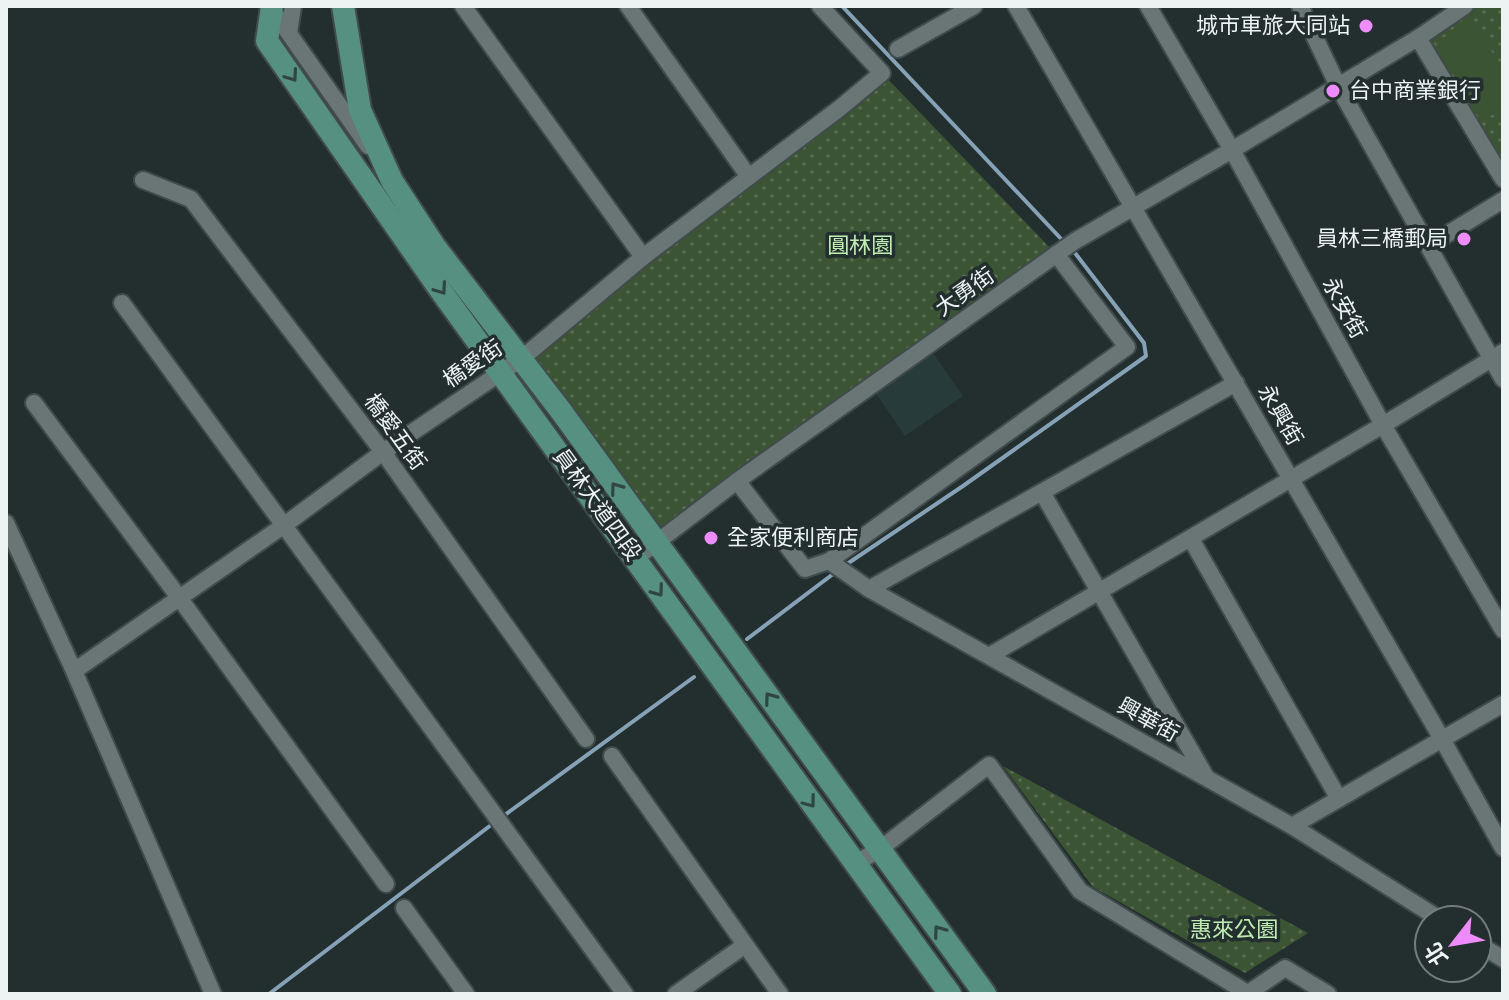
<svg xmlns="http://www.w3.org/2000/svg" width="1509" height="1000" viewBox="0 0 1509 1000" font-family="'Source Sans 3','Noto Sans TC',sans-serif">
<style>
.built{fill:#273b3a}
.park{fill:url(#park-dots)}
.pitch{fill:#3b5434}
.lines{fill:none;stroke-linecap:round;stroke-linejoin:round}
.stream{stroke:#86a2b7;stroke-width:4}
.street-casing{stroke:#414b4b;stroke-width:20}
.secondary-casing{stroke:#414b4b;stroke-width:26}
.street{stroke:#697675;stroke-width:16}
.secondary{stroke:#569080;stroke-width:22}
.oneway{stroke:#304642}
.poi-dot{fill:#ed8cfa;stroke:#232e2e;stroke-width:3}
.labels{text-anchor:middle;dominant-baseline:central;stroke-width:7;stroke-linejoin:round;paint-order:stroke}
.poi-label{font-size:22px;fill:#ecf3f2;stroke:#232e2e;text-anchor:end}
.park-label{font-size:22px;fill:#beecb1;stroke:#232e2e}
.street-label{font-size:22px;fill:#ecf3f2;stroke:#232e2e}
</style>
<defs>
<pattern id="park-dots" width="8" height="8" patternUnits="userSpaceOnUse" patternTransform="scale(2)"><rect width="8" height="8" fill="#3b5434"/><path d="M2 2h.1M6 6h.1" fill="none" stroke="#586d52" stroke-width="1.8" stroke-linecap="round"/></pattern>
</defs>
<rect width="100%" height="100%" fill="#232e2e"/>
<polygon class="built" points="933,353 963,396 905,436 875,392"/>
<g class="park">
<polygon points="1465,6 1503,6 1503,172 1421,36"/>
<polygon points="882,73 1056,254 657,544 521,359"/>
<polygon points="1003,766 1308,933 1245,973 1093,887"/>
</g>
<polygon class="pitch" points="1472,19 1503,70 1503,108 1483,121 1436,43"/>
<g class="lines">
<g class="stream">
<polyline points="842,6 1065,243"/>
<polyline points="844,566 963,486 1146,356 1144,343 1072,249"/>
<polyline points="747,639 837,571"/>
<polyline points="502,817 694,677"/>
<polyline points="269,994 495,822"/>
</g>
<g class="street-casing">
<g id="street">
<polyline points="463,6 643,257"/>
<polyline points="628,6 749,177"/>
<polyline points="1016,6 1442,739 1503,848"/>
<polyline points="1148,6 1232,150 1383,425 1503,630"/>
<polyline points="1300,6 1338,86 1503,379"/>
<polyline points="271,8 368,146"/>
<polyline points="289,33 293,6"/>
<polyline points="1418,38 1503,179"/>
<polyline points="898,49 974,6"/>
<polyline points="143,180 191,199 383,452 586,739"/>
<polyline points="1428,246 1503,200"/>
<polyline points="122,303 625,994"/>
<polyline points="34,403 178,596 386,884"/>
<polyline points="737,481 805,569 829,561 869,589 1292,826 1441,920"/>
<polyline points="1043,494 1206,777"/>
<polyline points="6,523 74,671 213,994"/>
<polyline points="1191,539 1339,799"/>
<polyline points="635,559 737,481 1075,241 1232,150 1421,36 1465,6"/>
<polyline points="829,561 1127,347 1056,254"/>
<polyline points="869,589 1236,383"/>
<polyline points="989,656 1383,425 1503,352"/>
<polyline points="74,671 283,526 383,452 521,359 643,257 840,108 882,73 820,6"/>
<polyline points="612,756 780,994"/>
<polyline points="1292,826 1503,704"/>
<polyline points="856,863 880,849 989,765 1080,891 1249,994"/>
<polyline points="404,908 466,994"/>
<polyline points="1477,943 1503,959"/>
<polyline points="676,994 745,945"/>
<polyline points="1247,994 1285,968 1328,994"/>
</g>
</g>
<g class="secondary-casing">
<g id="secondary">
<polyline points="272,6 267,41 441,291 950,994"/>
<polyline points="343,6 360,110 392,181 435,247 561,411 985,994"/>
</g>
</g>
<use href="#street" class="street"/>
<use href="#secondary" class="secondary"/>
</g>
<defs><path id="oneway-chevron" d="M-2-3.5L2.5 0L-2 3.5" fill="none" stroke-width="1.6" stroke-linecap="round" stroke-linejoin="round" transform="scale(2)"/></defs>
<g class="oneway">
<use href="#oneway-chevron" transform="translate(292 76) rotate(55)"/>
<use href="#oneway-chevron" transform="translate(441 289) rotate(55)"/>
<use href="#oneway-chevron" transform="translate(616 488) rotate(-126)"/>
<use href="#oneway-chevron" transform="translate(658 591) rotate(54)"/>
<use href="#oneway-chevron" transform="translate(770 698) rotate(-126)"/>
<use href="#oneway-chevron" transform="translate(810 802) rotate(53)"/>
<use href="#oneway-chevron" transform="translate(939 931) rotate(-126)"/>
</g>
<g class="poi-dot">
<circle cx="1366" cy="26" r="8"/>
<circle cx="1333" cy="91" r="8"/>
<circle cx="1464" cy="239" r="8"/>
<circle cx="711" cy="538" r="8"/>
</g>
<g class="labels">
<g class="poi-label">
<text x="1350" y="26">城市車旅大同站</text>
<text x="1349" y="91" text-anchor="start">台中商業銀行</text>
<text x="1448" y="239">員林三橋郵局</text>
<text x="727" y="538" text-anchor="start">全家便利商店</text>
</g>
<g class="park-label">
<text x="860" y="246">圓林園</text>
<text x="1234" y="930">惠來公園</text>
</g>
<g class="street-label">
<text transform="translate(965 292) rotate(-35)">大勇街</text>
<text transform="translate(1344 308) rotate(61)">永安街</text>
<text transform="translate(473 364) rotate(-34)">橋愛街</text>
<text transform="translate(1280 415) rotate(60)">永興街</text>
<text transform="translate(395 432) rotate(54)">橋愛五街</text>
<text transform="translate(597 505) rotate(54)">員林大道四段</text>
<text transform="translate(1148 720) rotate(29)">興華街</text>
</g>
</g>
<rect width="1509" height="1000" fill="none" stroke="#ecf3f2" stroke-width="16"/>
<g transform="translate(1453 944) rotate(239)"><circle r="38" fill="#232e2e" stroke="#737d7c" stroke-width="2"/>
<path d="M0-6L14 30L0 20L-14 30Z" fill="#ed8cfa"/>
<text y="-12" font-size="22" font-weight="bold" text-anchor="middle" fill="#ecf3f2">北</text>
</g>
</svg>
